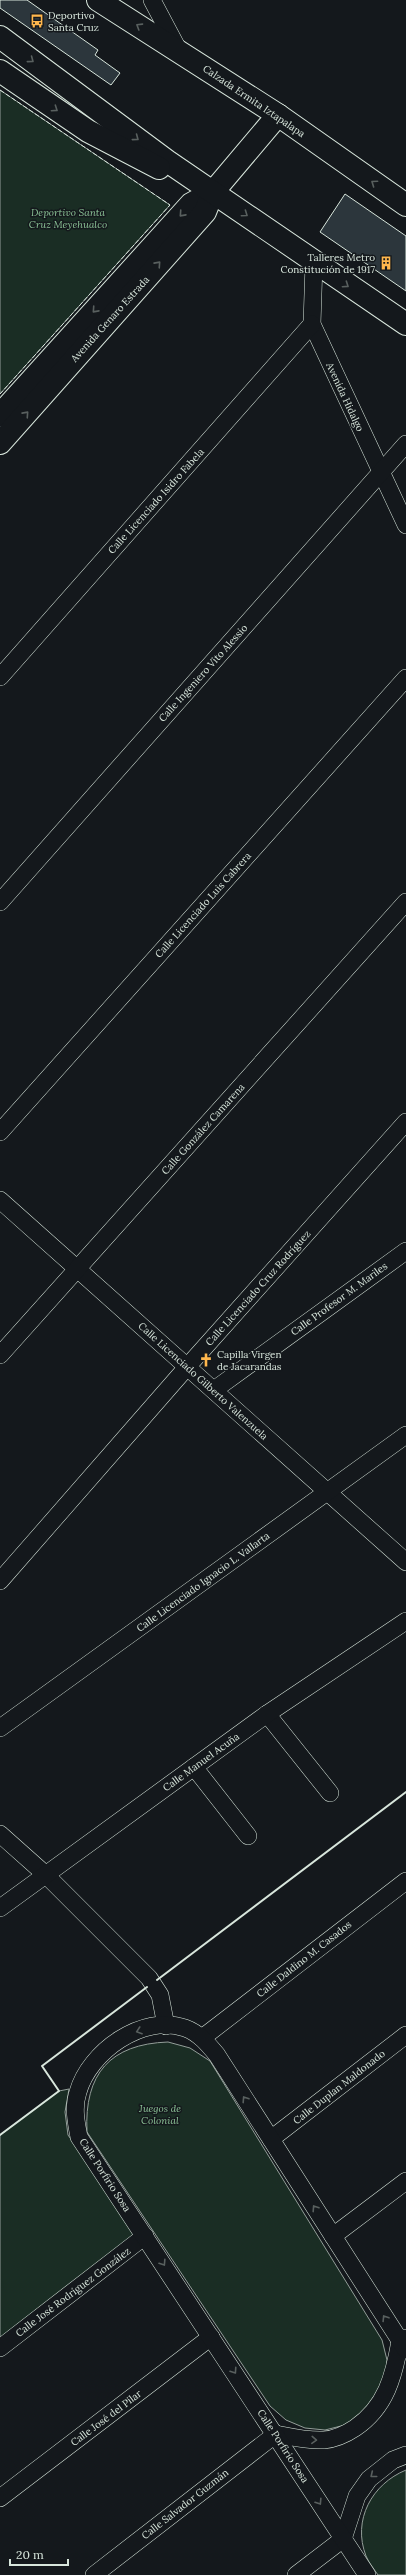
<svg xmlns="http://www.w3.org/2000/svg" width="406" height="2575" viewBox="0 0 406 2575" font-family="Lora,serif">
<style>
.green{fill:#1a2d24;stroke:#939e99}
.building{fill:#2c363c;stroke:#d8e6dc}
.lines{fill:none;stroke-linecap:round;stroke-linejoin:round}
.street-casing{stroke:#d8e6dc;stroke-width:18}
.secondary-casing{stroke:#d8e6dc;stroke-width:24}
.primary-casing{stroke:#d8e6dc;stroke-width:24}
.street{stroke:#14181c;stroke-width:17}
.secondary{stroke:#14181c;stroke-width:22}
.primary{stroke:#14181c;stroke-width:22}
.fence{stroke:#d8e6dc;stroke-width:1;stroke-dasharray:5 2;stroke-linecap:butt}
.wall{stroke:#d8e6dc;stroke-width:2}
.oneway{stroke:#59605f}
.labels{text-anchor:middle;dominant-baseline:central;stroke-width:3;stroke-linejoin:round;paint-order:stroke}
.poi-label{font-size:10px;fill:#d8e6dc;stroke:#14181c;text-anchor:start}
.street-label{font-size:10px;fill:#d8e6dc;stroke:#14181c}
.park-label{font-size:10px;font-style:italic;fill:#8ac095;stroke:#14181c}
</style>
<rect width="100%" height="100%" fill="#14181c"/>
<g class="green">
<polygon points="0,90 170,205 0,394"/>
<path d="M168 2042 190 2048 210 2061 382 2340 387 2360 385 2381 363 2415 345 2425 325 2430 305 2428 286 2420 270 2406 87 2132C84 2074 110 2044 168 2042Z"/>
<polygon points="69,2089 65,2112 68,2135 139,2237 0,2343 0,2135 59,2091"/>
<path d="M406 2470V2575H378C374 2569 369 2563 366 2556 352 2520 372 2484 406 2470Z"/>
</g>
<g class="building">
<polygon points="0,0 27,0 98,50 95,55 120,73 111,85 0,8"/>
<polygon points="345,194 406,236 406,291 320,232"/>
</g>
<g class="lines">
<g class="street-casing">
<g id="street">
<polyline points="152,0 179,51"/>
<polyline points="314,263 312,324 406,525"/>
<polyline points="0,677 312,324"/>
<polyline points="0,902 406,444"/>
<polyline points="0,1132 406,678"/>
<polyline points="0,1200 406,1562"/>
<polyline points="0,1355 406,902"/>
<polyline points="214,1390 406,1251"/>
<polyline points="0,1581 187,1367 406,1122"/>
<polyline points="267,1714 330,1793"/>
<polyline points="0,1728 406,1435"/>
<polyline points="194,1767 248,1836"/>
<polyline points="0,1834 46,1875 149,1978 160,1995 166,2026"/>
<polyline points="0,1908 267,1714 406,1621"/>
<polyline points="202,2038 406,1881"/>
<polyline points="271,2139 406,2035"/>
<polyline points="333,2236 406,2181"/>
<polyline points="0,2348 145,2236"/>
<path d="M276 2434C291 2437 308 2441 324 2440 335 2439 346 2434 355 2428 386 2407 394 2376 400 2341L404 2338"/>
<polyline points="0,2498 211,2337"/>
<polyline points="94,2575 276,2434"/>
<polyline points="296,2575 343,2539 357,2496 369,2479 393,2460 406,2455"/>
<path d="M367 2575 79 2137C76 2122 73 2107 78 2092 89 2052 143 2013 185 2028 199 2033 208 2044 217 2055L406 2350"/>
</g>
</g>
<g class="secondary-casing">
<g id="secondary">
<polyline points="0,415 191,204 213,192"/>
<polyline points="0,443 205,212 213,192 278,115"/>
</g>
</g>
<g class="primary-casing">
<g id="primary">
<polyline points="98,0 278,115 406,205"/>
<polyline points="0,37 167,161 406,324"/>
<polyline points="0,71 88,131 159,168"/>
</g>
</g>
<use href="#street" class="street"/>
<use href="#secondary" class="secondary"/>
<use href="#primary" class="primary"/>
<polyline class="fence" points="0,90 170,205 0,394"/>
<g class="wall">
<polyline points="157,1980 406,1792"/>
<polyline points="0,2135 59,2091 42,2066 147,1987"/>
</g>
</g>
<defs><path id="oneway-chevron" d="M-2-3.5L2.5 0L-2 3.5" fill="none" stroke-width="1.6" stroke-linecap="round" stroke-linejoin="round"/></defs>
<g class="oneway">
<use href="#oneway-chevron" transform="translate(139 26) rotate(-148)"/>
<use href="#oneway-chevron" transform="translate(31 60) rotate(37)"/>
<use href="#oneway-chevron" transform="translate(55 109) rotate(34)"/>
<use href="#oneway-chevron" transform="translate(136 138) rotate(37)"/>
<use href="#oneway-chevron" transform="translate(374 183) rotate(-145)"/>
<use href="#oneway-chevron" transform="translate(182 214) rotate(132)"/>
<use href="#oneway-chevron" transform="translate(245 214) rotate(35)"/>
<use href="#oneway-chevron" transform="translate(158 264) rotate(-48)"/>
<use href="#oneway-chevron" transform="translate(346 285) rotate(34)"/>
<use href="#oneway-chevron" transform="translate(95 310) rotate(132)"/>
<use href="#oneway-chevron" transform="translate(26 414) rotate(-48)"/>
<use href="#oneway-chevron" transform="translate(139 2031) rotate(161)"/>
<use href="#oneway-chevron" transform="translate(245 2099) rotate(-123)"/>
<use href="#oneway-chevron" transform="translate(315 2208) rotate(-123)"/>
<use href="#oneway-chevron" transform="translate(163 2263) rotate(57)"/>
<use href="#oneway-chevron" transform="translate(385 2318) rotate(-122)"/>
<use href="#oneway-chevron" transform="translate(234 2371) rotate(56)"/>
<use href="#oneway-chevron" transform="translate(314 2440) rotate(3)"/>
<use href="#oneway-chevron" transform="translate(373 2475) rotate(141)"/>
<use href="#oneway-chevron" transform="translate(319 2502) rotate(57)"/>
</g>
<defs>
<g id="bus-bare" transform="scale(1.08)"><path d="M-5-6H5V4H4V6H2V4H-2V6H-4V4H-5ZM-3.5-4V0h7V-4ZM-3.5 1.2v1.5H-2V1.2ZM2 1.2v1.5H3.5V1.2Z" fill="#ffb74d" stroke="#14181c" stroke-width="2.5" paint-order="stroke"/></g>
<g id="building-bare" transform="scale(1.08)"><path d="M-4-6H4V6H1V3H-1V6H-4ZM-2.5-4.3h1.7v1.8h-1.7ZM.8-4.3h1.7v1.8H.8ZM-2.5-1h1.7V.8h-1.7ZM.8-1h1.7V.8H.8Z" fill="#ffb74d" stroke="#14181c" stroke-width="2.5" paint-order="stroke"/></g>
<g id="church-bare" transform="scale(1.08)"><path d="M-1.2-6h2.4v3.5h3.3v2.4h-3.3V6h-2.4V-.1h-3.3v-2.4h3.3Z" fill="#ffb74d" stroke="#14181c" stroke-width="2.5" paint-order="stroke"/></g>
</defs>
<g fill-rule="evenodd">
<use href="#bus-bare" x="37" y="21"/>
<use href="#building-bare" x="386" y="263"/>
<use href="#church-bare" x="206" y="1360"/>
</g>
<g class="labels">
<g class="poi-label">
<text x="48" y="15">Deportivo<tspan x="48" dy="12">Santa Cruz</tspan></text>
<text x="375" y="257" text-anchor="end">Talleres Metro<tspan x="375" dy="12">Constitución de 1917</tspan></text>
<text x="217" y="1354">Capilla Virgen<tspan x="217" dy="12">de Jacarandas</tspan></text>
</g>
<g class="street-label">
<text transform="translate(254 101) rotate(34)">Calzada Ermita Iztapalapa</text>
<text transform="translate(110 319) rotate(-48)">Avenida Genaro Estrada</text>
<text transform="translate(345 397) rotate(65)">Avenida Hidalgo</text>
<text transform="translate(156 501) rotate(-48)">Calle Licenciado Isidro Fabela</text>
<text transform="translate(203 673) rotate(-48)">Calle Ingeniero Vito Alessio</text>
<text transform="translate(203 905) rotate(-48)">Calle Licenciado Luis Cabrera</text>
<text transform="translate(203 1129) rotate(-48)">Calle González Camarena</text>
<text transform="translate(258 1288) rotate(-48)">Calle Licenciado Cruz Rodríguez</text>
<text transform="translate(339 1299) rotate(-36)">Calle Profesor M. Mariles</text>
<text transform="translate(203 1381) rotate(42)">Calle Licenciado Gilberto Valenzuela</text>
<text transform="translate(203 1582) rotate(-36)">Calle Licenciado Ignacio L. Vallarta</text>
<text transform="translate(201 1762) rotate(-36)">Calle Manuel Acuña</text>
<text transform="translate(304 1959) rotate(-38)">Calle Daldino M. Casados</text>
<text transform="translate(339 2087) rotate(-38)">Calle Duplan Maldonado</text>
<text transform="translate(105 2175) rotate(57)">Calle Porfirio Sosa</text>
<text transform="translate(73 2292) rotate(-37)">Calle José Rodríguez González</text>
<text transform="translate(106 2418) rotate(-37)">Calle José del Pilar</text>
<text transform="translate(283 2446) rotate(57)">Calle Porfirio Sosa</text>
<text transform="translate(185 2504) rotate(-38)">Calle Salvador Guzmán</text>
</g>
<g class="park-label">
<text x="68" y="212">Deportivo Santa<tspan x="68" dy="12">Cruz Meyehualco</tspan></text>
<text x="160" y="2108">Juegos de<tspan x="160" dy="12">Colonial</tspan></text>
</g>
</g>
<path d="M10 2559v6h58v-6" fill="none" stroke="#d8e6dc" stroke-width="2"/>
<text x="16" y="2559" font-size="12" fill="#d8e6dc" stroke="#14181c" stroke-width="3" paint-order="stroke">20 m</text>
</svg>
